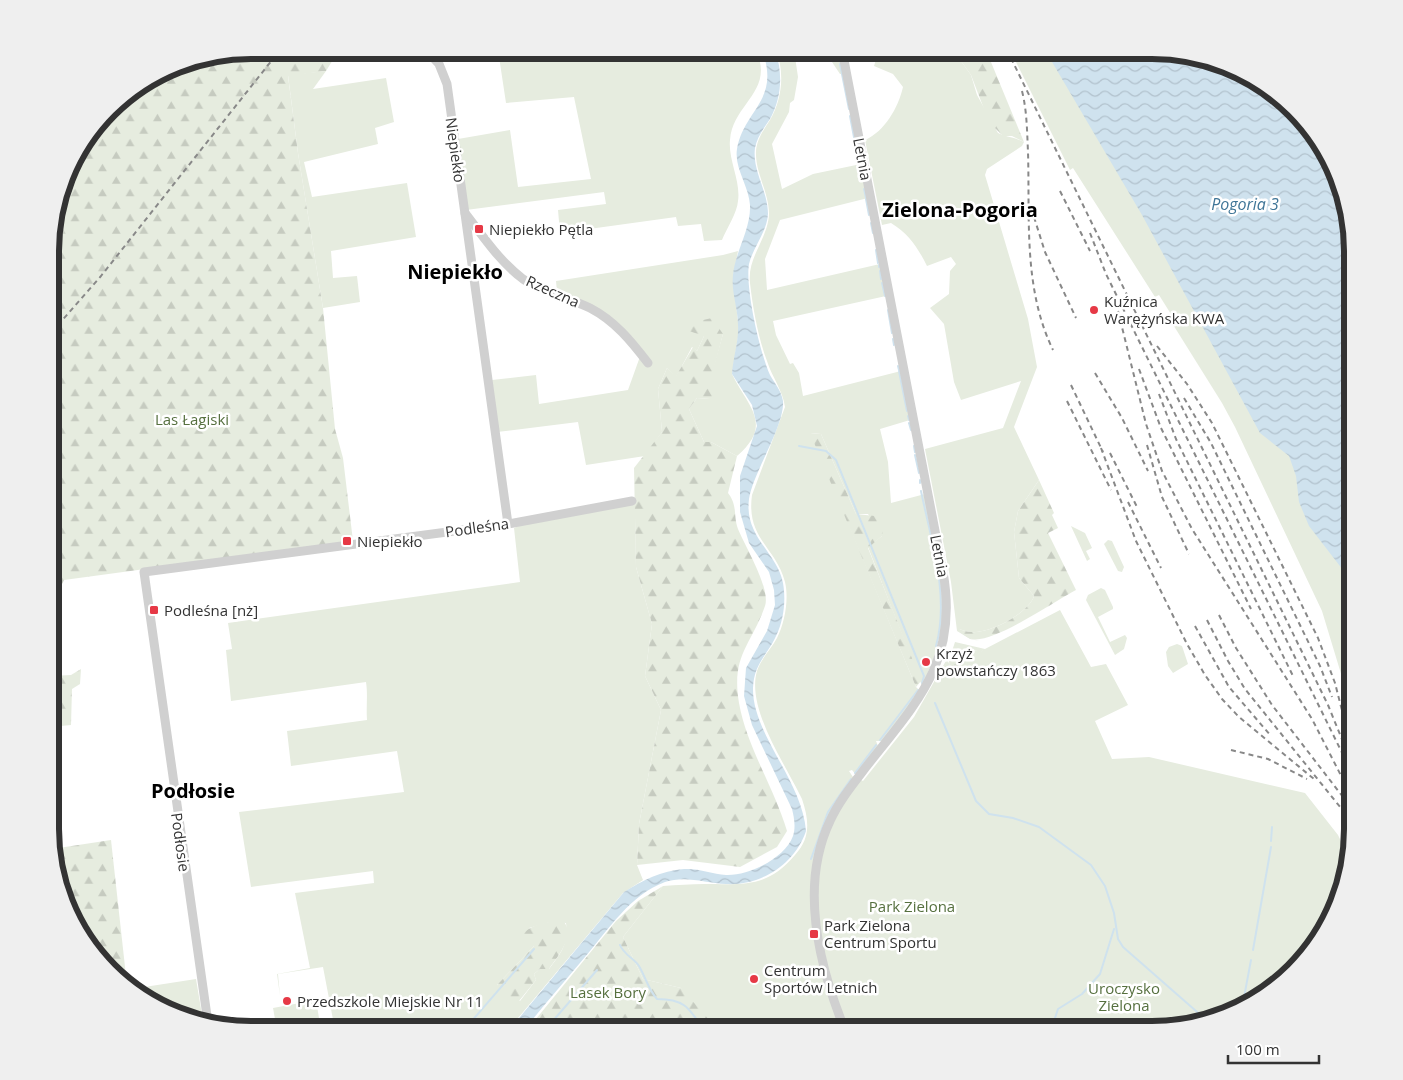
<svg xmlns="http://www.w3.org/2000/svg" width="1403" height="1080" viewBox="0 0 1403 1080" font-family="'Open Sans',sans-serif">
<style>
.green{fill:#e6ecdf;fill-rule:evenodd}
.forest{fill:url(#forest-firs)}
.water{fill:url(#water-waves)}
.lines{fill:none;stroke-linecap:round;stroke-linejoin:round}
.stream{stroke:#cfe2ee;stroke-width:2}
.minor{stroke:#d0d0d0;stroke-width:9}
.rail{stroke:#888;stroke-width:2;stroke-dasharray:5 4;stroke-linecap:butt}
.poi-dot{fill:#e63946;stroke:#fff;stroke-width:2}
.labels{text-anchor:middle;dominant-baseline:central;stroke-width:5;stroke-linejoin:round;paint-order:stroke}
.street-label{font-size:15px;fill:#333;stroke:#fff}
.poi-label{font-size:15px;fill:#333;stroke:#fff;text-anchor:start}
.park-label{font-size:15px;fill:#56703f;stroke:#fff}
.water-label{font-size:16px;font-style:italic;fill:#3f7597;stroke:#fff}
.district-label{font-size:20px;font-weight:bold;fill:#000;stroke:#fff}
.rim{fill:none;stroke:#333;stroke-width:6}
</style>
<defs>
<pattern id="forest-firs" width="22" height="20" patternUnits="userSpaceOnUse" patternTransform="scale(1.25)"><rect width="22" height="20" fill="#e6ecdf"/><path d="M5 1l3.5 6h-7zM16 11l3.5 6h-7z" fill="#c6cbc0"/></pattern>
<pattern id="water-waves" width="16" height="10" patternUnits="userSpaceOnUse" patternTransform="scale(1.25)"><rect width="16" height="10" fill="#cfe2ee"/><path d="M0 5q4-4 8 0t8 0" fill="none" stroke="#b2c2cd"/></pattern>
</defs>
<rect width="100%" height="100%" fill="#fff"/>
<g class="green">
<path d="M498 50H756C775 92 733 103 730 140 728 160 741 181 738 201 737 213 727 228 722 240L704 241 701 224 678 226 676 217 560 233 558 210 606 204 604 192 466 210 458 139 510 130 518 187 591 179 574 97 506 103Z"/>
<path d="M776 50H794L798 77 794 100 790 103 789 112 772 144 782 189 813 174 861 164 868 198 780 220 765 259 767 290 880 264 886 296 773 321 776 335 790 364 793 363 799 373 803 396 901 371 910 420 880 429 888 462 891 503 925 494 941 581 943 623 932 664 926 662 931 665 922 686 868 547 882 536 868 514H856L821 434 811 433 916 687 920 691 882 741H876L878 746 856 775 852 770 849 771 853 777 854 776 863 781 914 717 947 659 951 668 950 674 983 650 963 651 953 655 951 654 955 642 985 649 1060 610 1091 667 1106 664 1128 705 1095 721 1112 759 1149 757 1305 793 1338 835 1349 858 1338 906 1303 961 1241 1009 1152 1030H692L681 988 643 979 623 937 663 886C677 885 691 884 705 884 745 884 767 888 795 855 811 838 809 820 802 799 786 765 746 709 757 671 761 659 771 649 777 638 785 622 789 599 785 582 776 547 746 539 752 495L785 407C783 391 772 377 767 361 758 337 753 309 750 283 747 257 768 239 769 214 769 192 755 173 756 151 757 139 764 129 770 120 782 99 785 73 776 50Z"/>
<polygon points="824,50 837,50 844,74 840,74"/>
<path d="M879 50H953L971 75 977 95 998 133C1006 137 1015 137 1024 142L1022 146 987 169 985 175 1028 319 1037 367 1014 427 1039 480 1018 511 1014 532 1019 578 1034 596C1029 613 989 634 971 632 967 632 963 630 959 629L972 639 980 641 970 639 957 631 951 582 925 449 1003 428 1021 381 961 400 954 382 944 324 930 308 949 294 950 271 956 264 951 257 927 266C918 248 909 234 891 223L882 225 865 140C885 131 898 108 903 87L893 74 874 66Z"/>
<polygon points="1010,50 1165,50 1228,65 1284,100 1332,162 1353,251 1353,688 1345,687 1322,611 1235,427 1222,403 1172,323 1174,319 1159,295 1155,297 1073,168 1070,170"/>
<polygon points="326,71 313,89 386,78 394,122 375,128 378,144 304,162 312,197 407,183 416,237 331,251 333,278 357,276 360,302 323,308 298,153 288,75"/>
<path d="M738 251 733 277 739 331 732 374C748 407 774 424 737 456L711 442H704L689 409 697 398 710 399 709 383 723 334 704 336 697 351 692 347 676 377 667 368 658 389 662 432 645 456 586 465 578 422 497 432 492 380 536 375 539 404 628 390 642 351C616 316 595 309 557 292L556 281 723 255Z"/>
<path d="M635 504 636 567 652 624 645 676 661 710 639 824 637 865 643 880 623 893 508 1030H335L323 967 278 974 280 996 277 974 310 968 295 893 374 883 373 871 251 887 239 812 404 792 397 751 291 766 287 731 367 720C366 707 368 695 366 682L231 701 226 650 232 649 228 623 520 582 514 528 528 522ZM550 922 566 923C569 944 561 953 549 969H540L534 974 536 980 520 1001 497 985 534 946 529 928Z"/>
<polygon points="1071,526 1085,533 1092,548 1086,551 1090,559 1087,561"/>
<polygon points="1108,540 1112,541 1124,567 1122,572 1118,571 1104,544"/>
<polygon points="1101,588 1105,590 1113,607 1113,609 1098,617 1110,642 1125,635 1127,638 1124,649 1115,655 1086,600 1088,595"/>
<polygon points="1177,644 1182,646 1188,664 1173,673 1168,666 1166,652 1169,647"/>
<polygon points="196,979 203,1021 175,1015 139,992 138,988"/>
<polygon points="316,1000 321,1030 277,1030 273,1008"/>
</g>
<g class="forest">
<polygon points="251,50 339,50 326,71 288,76 298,153 323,308 335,429 343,458 353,541 64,580 51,607 52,225 77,151 119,100 186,61"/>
<polygon points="953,50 986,50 1024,142 1012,136 1003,136 989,122 971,75"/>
<path d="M712 318 723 334 710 383 714 385 717 393 710 399 697 398 689 409 704 442H711L737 456 728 493C738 506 733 515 738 529 745 546 771 589 765 606 751 646 731 655 739 703 747 748 774 787 787 831L777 847 740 867 683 860 637 865 639 824 661 710 645 676 652 624 636 567 634 468 662 432 658 389 667 368 676 376 693 347 697 351 704 336 689 331 694 322Z"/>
<polygon points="810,433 821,434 856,514 875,516 883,528 882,536 868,548 921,681 916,687"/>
<path d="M1039 480 1054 513 1052 515 1058 528 1048 533 1076 590C1055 601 993 644 972 639 967 638 963 634 959 631V629C963 630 967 632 971 632 989 634 1029 613 1034 596L1019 578 1014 532 1018 511Z"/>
<polygon points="985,649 950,675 949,661 956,653"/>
<polygon points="81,669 80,684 72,689 71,725 51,727 51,676 71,675"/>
<polygon points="111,840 127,985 119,980 71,918 52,849"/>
<polygon points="663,886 623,937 643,979 681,988 711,1022 707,1030 527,1030 616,921 638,901"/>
<path d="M562 920C578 934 557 957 549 969H540L534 974 536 980 519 1001 507 1004 495 993 498 988 497 985 534 946 521 939C526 924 548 922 562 920Z"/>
</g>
<g class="water">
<path d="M762 50H775C783 73 782 97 770 119 764 128 757 137 755 148 752 171 768 191 768 214 767 232 753 247 749 264 745 288 760 353 770 375 775 384 781 390 783 401 785 425 753 473 749 499 744 537 777 552 783 583 786 600 784 620 776 636 767 656 754 663 753 688 752 734 802 780 806 831 795 864 761 886 726 884 706 883 685 875 665 882 630 895 609 929 585 957 565 981 544 1005 524 1030H509L624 892C643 880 661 871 684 869 699 868 712 874 726 875 749 876 785 858 793 836 796 827 794 817 792 809L752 725 744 696 746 668 767 631 775 605 774 590 769 572 749 543 740 512V476L757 426 752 405 732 374C733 357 739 341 738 325 738 308 731 292 733 275 735 252 751 229 750 205 749 186 734 168 737 149 744 109 781 101 762 50Z"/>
<polygon points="1045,50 1165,50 1228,65 1284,100 1332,162 1353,251 1353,583 1309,526 1299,502 1296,476 1289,456 1260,433 1142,215"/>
</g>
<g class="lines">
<g class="stream">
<polyline points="840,64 849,109"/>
<polyline points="850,116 857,153"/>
<polyline points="858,159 861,174"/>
<polyline points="864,189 866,198"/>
<polyline points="866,199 869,215"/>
<polyline points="871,223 873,233"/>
<polyline points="876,250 878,263"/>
<polyline points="879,265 879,267"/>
<polyline points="880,271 881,279"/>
<polyline points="882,283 885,296"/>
<polyline points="888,310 892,333"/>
<polyline points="893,339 894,345"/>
<polyline points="898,366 899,370"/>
<polyline points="899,371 907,411"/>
<polyline points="908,416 909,420"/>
<polyline points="909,423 911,430"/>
<polyline points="799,446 826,451 836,460 924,676 922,683"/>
<polyline points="914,446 915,452"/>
<polyline points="915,455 919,473"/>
<polyline points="920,483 920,480"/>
<path d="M921 491C931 540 950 596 936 646"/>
<polyline points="935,703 976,801 989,814 1013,818 1039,827 1091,865 1105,886 1114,913 1118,939 1123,947 1204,1018"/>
<polyline points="880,740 918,690"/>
<polyline points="855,773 876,745"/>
<polyline points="1271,841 1272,827"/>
<polyline points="811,859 828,812 851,779"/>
<path d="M620 945C624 955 634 958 639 966 646 978 648 989 657 999 685 999 689 1008 704 1030"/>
<polyline points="1253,950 1271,847"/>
<polyline points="1242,1008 1251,960"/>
<polyline points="464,1030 534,949"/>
<polyline points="545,1030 597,970"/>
<polyline points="1057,1030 1055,1018 1058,1009 1082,994 1100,974 1114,929"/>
</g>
<g class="minor">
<polyline points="426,50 439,64 447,84 508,524"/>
<path d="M842 50 943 572C959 661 917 702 866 767 853 784 839 801 830 821 799 886 819 966 845 1030"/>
<path d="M465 213C483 236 499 261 523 279 543 293 568 297 590 308 615 321 631 341 648 363"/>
<polyline points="208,1023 144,572 508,524 632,501"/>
</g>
<g class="rail">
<polyline points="1007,50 1328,705 1350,759"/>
<path d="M1022 91C1027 111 1027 131 1028 152 1030 219 1023 288 1053 350"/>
<polyline points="1060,191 1090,251"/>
<polyline points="1034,217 1045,252 1076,318"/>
<polyline points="1090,233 1106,274 1353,775"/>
<polyline points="1118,311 1146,424 1162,471 1192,529 1312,719 1353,799"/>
<polyline points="52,332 101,276 280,50"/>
<polyline points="1157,346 1187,384 1212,423 1318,638 1335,683 1351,746"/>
<polyline points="1139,369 1161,428 1251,609"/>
<polyline points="1095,373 1122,418 1148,471"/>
<polyline points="1071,385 1103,452"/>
<polyline points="1159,394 1176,439 1294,678"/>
<polyline points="1184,398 1211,443 1320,666 1332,697"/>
<polyline points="1067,401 1111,490"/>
<polyline points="1147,445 1162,497 1189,554"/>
<polyline points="1101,448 1136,541 1187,644 1205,675 1222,699 1239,717 1314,779"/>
<polyline points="1110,453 1137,507"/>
<polyline points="1128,502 1161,568"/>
<polyline points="1219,615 1236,648 1272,705 1353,810"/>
<polyline points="1207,620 1228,661 1245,689 1353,823"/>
<polyline points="1195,626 1229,687 1271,736"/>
<polyline points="1231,750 1268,759 1307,779"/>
</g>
</g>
<g class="poi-dot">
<rect x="474" y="224" width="10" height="10" rx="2.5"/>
<circle cx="1094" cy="310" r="5"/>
<rect x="342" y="536" width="10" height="10" rx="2.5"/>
<rect x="149" y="605" width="10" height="10" rx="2.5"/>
<circle cx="926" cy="662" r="5"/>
<rect x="809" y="929" width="10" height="10" rx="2.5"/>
<circle cx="754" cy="979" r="5"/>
<circle cx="287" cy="1001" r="5"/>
</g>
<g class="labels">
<g class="street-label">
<text transform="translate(456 150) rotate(82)">Niepiekło</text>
<text transform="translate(863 159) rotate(79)">Letnia</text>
<text transform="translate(553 291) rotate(24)">Rzeczna</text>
<text transform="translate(477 527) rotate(-8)">Podleśna</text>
<text transform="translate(940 556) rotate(79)">Letnia</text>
<text transform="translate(181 842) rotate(82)">Podłosie</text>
</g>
<g class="poi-label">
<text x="489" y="229">Niepiekło Pętla</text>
<text x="1104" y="301">Kuźnica<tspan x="1104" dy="17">Warężyńska KWA</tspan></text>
<text x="357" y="541">Niepiekło</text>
<text x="164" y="610">Podleśna [nż]</text>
<text x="936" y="653">Krzyż<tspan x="936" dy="17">powstańczy 1863</tspan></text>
<text x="824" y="925">Park Zielona<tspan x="824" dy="17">Centrum Sportu</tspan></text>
<text x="764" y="970">Centrum<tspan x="764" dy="17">Sportów Letnich</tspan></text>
<text x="297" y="1001">Przedszkole Miejskie Nr 11</text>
</g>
<g class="park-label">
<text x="192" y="419">Las Łagiski</text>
<text x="912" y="906">Park Zielona</text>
<text x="1124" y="988">Uroczysko<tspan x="1124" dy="17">Zielona</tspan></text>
<text x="608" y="992">Lasek Bory</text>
</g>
<g class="water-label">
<text x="1245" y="204">Pogoria 3</text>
</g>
<g class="district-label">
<text x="960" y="209">Zielona-Pogoria</text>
<text x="455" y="271">Niepiekło</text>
<text x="193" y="790">Podłosie</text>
</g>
</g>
<path d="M0 0H1403V1080H0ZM251 59H1152A192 192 0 0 1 1344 251V829A192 192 0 0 1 1152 1021H251A192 192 0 0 1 59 829V251A192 192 0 0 1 251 59Z" fill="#efefef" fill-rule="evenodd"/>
<path class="rim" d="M251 59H1152A192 192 0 0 1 1344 251V829A192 192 0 0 1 1152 1021H251A192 192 0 0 1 59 829V251A192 192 0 0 1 251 59Z"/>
<path d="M1228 1055v8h91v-8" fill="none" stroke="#333333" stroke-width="2.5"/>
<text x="1236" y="1055" font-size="15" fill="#333333" stroke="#ffffff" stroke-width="4" paint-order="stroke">100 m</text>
</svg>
